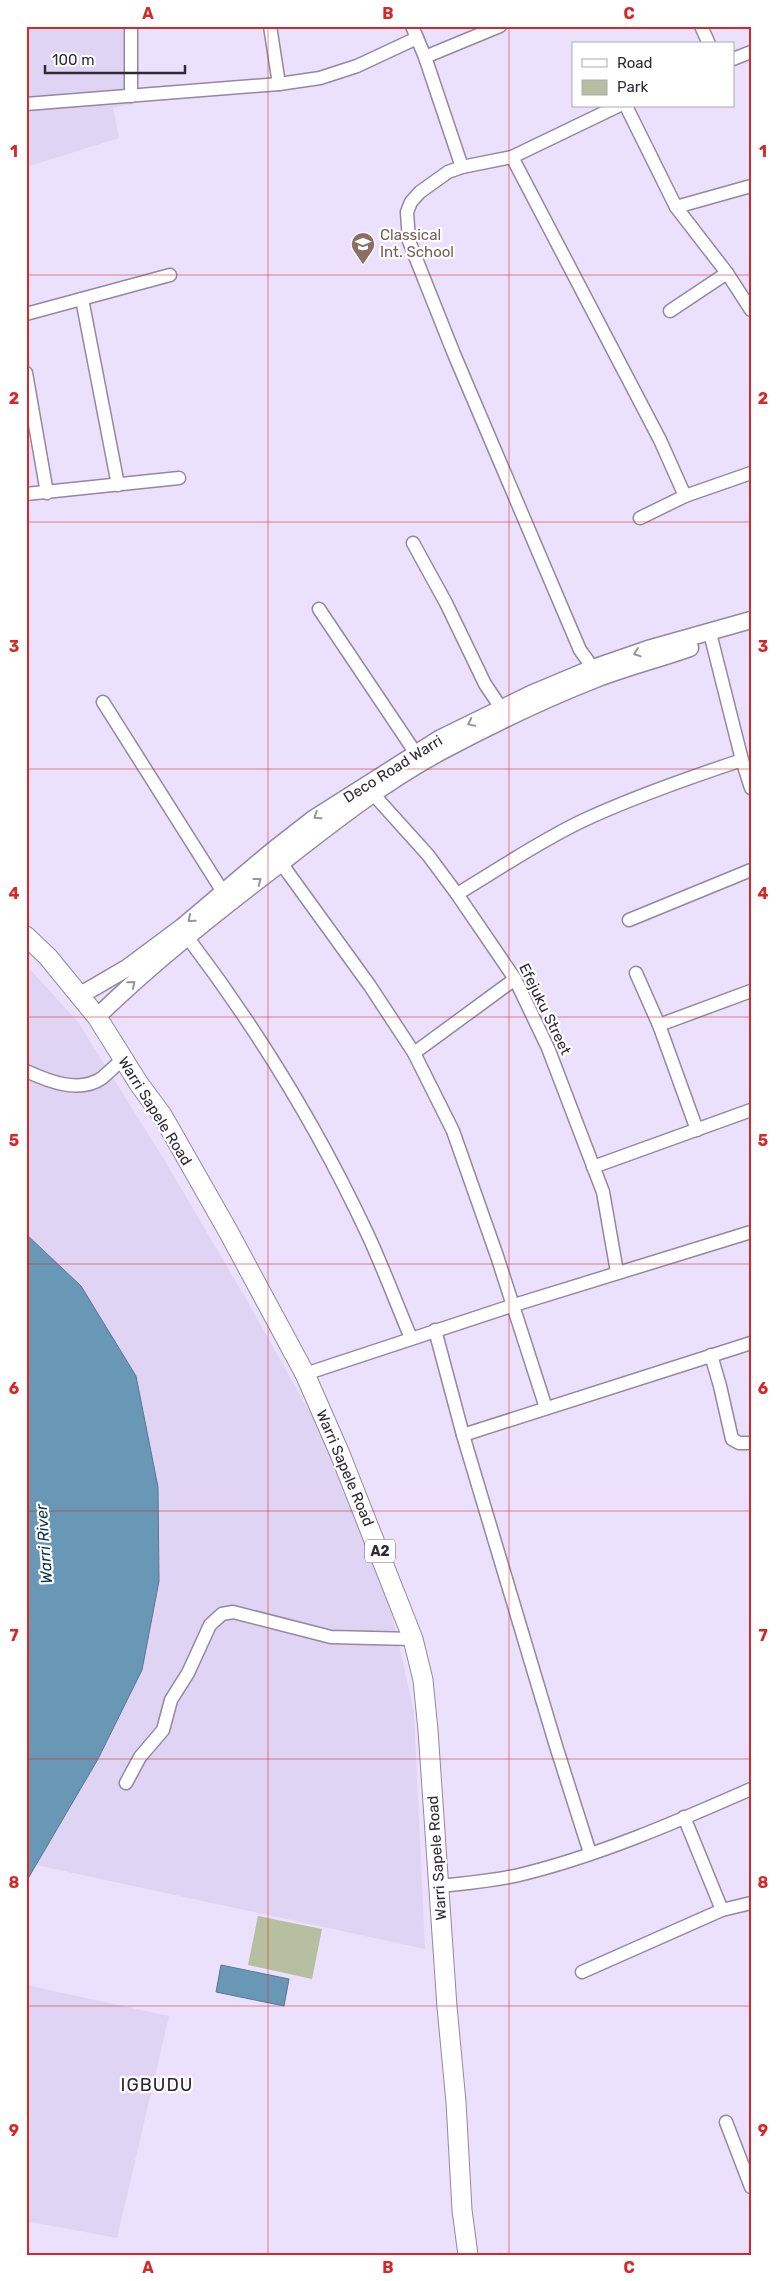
<svg xmlns="http://www.w3.org/2000/svg" width="777" height="2281" viewBox="0 0 777 2281" font-family="Rubik,sans-serif">
<style>
.built{fill:#e0d4f4}
.green{fill:#b6bf9f}
.water{fill:#6998b7;stroke:#587790}
.lines{fill:none;stroke-linecap:round;stroke-linejoin:round}
.minor-casing{stroke:#9288a1;stroke-width:15}
.major-casing{stroke:#9288a1;stroke-width:19}
.highway-casing{stroke:#9288a1;stroke-width:21}
.minor{stroke:#fff;stroke-width:12}
.major{stroke:#fff;stroke-width:16}
.highway{stroke:#fff;stroke-width:19}
.oneway{stroke:#97959a}
.grid{fill:none;stroke:#d62828;stroke-width:1;stroke-opacity:0.55}
.labels{text-anchor:middle;dominant-baseline:central;stroke-width:4.5;stroke-linejoin:round;paint-order:stroke}
.shield{fill:#fff;stroke:#6d6b72;stroke-width:1}
.shield-label{font-size:14px;font-weight:bold;fill:#2f2b35}
.education-label{font-size:15px;fill:#785e54;stroke:#fff;text-anchor:start}
.street-label{font-size:15px;fill:#2f2b35;stroke:#fff}
.water-label{font-size:16px;font-style:italic;fill:#0d354b;stroke:#fff}
.quarter-label{font-size:18px;letter-spacing:1px;fill:#2d2539;stroke:#fff}
.neatline{fill:none;stroke:#d62828;stroke-width:2}
.grid-label{font-size:16px;text-anchor:middle;font-weight:bold;fill:#d62828}
</style>
<rect width="100%" height="100%" fill="#ece1fc"/>
<g class="built">
<polygon points="26,26 137,26 136,103 113,108 119,138 26,167"/>
<polygon points="26,965 78,1022 165,1161 249,1304 319,1429 388,1596 414,1712 425,1949 36,1865 98,1759 159,1581 158,1487 136,1376 81,1286 26,1234"/>
<polygon points="26,1985 169,2016 117,2238 26,2221"/>
</g>
<polygon class="green" points="258,1916 322,1929 312,1979 248,1965"/>
<g class="water">
<polygon points="26,1234 81,1286 136,1376 158,1487 159,1581 142,1670 98,1759 26,1882"/>
<polygon points="221,1965 289,1979 284,2006 216,1992"/>
</g>
<g class="lines">
<g class="minor-casing">
<g id="minor">
<polyline points="270,26 279,84"/>
<polyline points="412,26 425,57 462,167"/>
<polyline points="701,26 709,44"/>
<polyline points="425,57 500,26"/>
<polyline points="733,59 751,52"/>
<polyline points="131,96 131,26"/>
<polyline points="26,104 279,84 320,78 357,66 417,38"/>
<polyline points="626,106 676,207 727,273 751,310"/>
<polyline points="512,157 660,440 685,496 751,473"/>
<polyline points="676,207 751,186"/>
<polyline points="82,299 118,485"/>
<polyline points="670,311 727,273"/>
<polyline points="26,314 170,275"/>
<polyline points="26,373 47,493"/>
<polyline points="26,494 179,478"/>
<polyline points="640,518 685,496"/>
<polyline points="413,543 446,603 485,684 501,708"/>
<polyline points="319,609 421,761"/>
<polyline points="712,641 742,760 751,788"/>
<polyline points="593,668 580,650 454,354 409,241 407,212 411,202 420,192 448,172 462,167 512,157 618,106"/>
<polyline points="103,702 223,892"/>
<polyline points="374,795 428,855 457,894 515,979 548,1048 603,1192 617,1272"/>
<polyline points="281,863 370,986 414,1053 453,1131 497,1256 546,1408"/>
<path d="M457 894C499 869 538 842 582 821 633 797 688 778 742 760"/>
<polyline points="629,920 751,870"/>
<path d="M188 938C257 1029 318 1128 367 1233 383 1267 396 1303 411 1338"/>
<polyline points="636,973 659,1025 697,1130"/>
<polyline points="659,1025 751,991"/>
<polyline points="414,1053 515,979"/>
<path d="M26 1071C48 1081 79 1094 102 1078 109 1072 116 1065 123 1059"/>
<polyline points="593,1167 751,1110"/>
<polyline points="435,1330 463,1435 751,1343"/>
<polyline points="711,1355 720,1386 732,1439 739,1443 751,1443"/>
<polyline points="305,1374 511,1306 751,1232"/>
<polyline points="463,1435 556,1746 590,1853"/>
<polyline points="126,1783 140,1757 163,1730 171,1700 188,1673 210,1625 222,1614 233,1612 331,1637 413,1639"/>
<path d="M440 1886C466 1883 493 1881 519 1875 598 1856 676 1822 751 1789"/>
<polyline points="722,1910 751,1903"/>
<polyline points="582,1972 722,1910 684,1817"/>
<polyline points="726,2122 751,2187"/>
</g>
</g>
<g class="major-casing">
<g id="major">
<polyline points="79,996 127,968 182,927 272,851 313,819 439,739 531,694 593,668 648,649 751,620"/>
<path d="M97 1017C152 963 214 914 276 867 330 825 385 781 446 749 495 723 545 699 596 679 627 667 659 659 690 648"/>
</g>
</g>
<g class="highway-casing">
<polyline id="highway" points="26,936 48,957 97,1017 139,1084 162,1115 228,1231 305,1374 340,1454 413,1639 423,1680 428,1730 447,2007 456,2102 462,2210 468,2255"/>
</g>
<use href="#minor" class="minor"/>
<use href="#major" class="major"/>
<use href="#highway" class="highway"/>
</g>
<defs><path id="oneway-chevron" d="M-2-3.5L2.5 0L-2 3.5" fill="none" stroke-width="1.6" stroke-linecap="round" stroke-linejoin="round" transform="scale(1.25)"/></defs>
<g class="oneway">
<use href="#oneway-chevron" transform="translate(637 653) rotate(161)"/>
<use href="#oneway-chevron" transform="translate(471 723) rotate(154)"/>
<use href="#oneway-chevron" transform="translate(317 816) rotate(147)"/>
<use href="#oneway-chevron" transform="translate(258 881) rotate(-38)"/>
<use href="#oneway-chevron" transform="translate(191 919) rotate(140)"/>
<use href="#oneway-chevron" transform="translate(132 984) rotate(-40)"/>
</g>
<path class="grid" d="M268 26V2255M509 26V2255M26 275H751M26 522H751M26 769H751M26 1017H751M26 1264H751M26 1511H751M26 1759H751M26 2006H751"/>
<defs>
<g id="university-pin" transform="scale(1.25)"><path d="M0 17L-7.5 6A9.5 9.5 0 1 1 7.5 6Z" fill="#8d6e63" stroke="#fff"/><path d="M0-5L7-2L0 1L-7-2ZM-4 1L0 2.5L4 1V4Q0 6-4 4Z" fill="#fff"/></g>
</defs>
<g fill-rule="evenodd">
<use href="#university-pin" x="363" y="244"/>
</g>
<g class="labels">
<rect class="shield" x="365" y="1539.5" width="30" height="23" rx="4"/>
<g class="shield-label">
<text x="380" y="1551">A2</text>
</g>
<g class="education-label">
<text x="380" y="235">Classical<tspan x="380" dy="17">Int. School</tspan></text>
</g>
<g class="street-label">
<text transform="translate(393 769) rotate(-32)">Deco Road Warri</text>
<text transform="translate(545 1009) rotate(64)">Efejuku Street</text>
<text transform="translate(155 1111) rotate(58)">Warri Sapele Road</text>
<text transform="translate(345 1468) rotate(67)">Warri Sapele Road</text>
<text transform="translate(437 1858) rotate(-94)">Warri Sapele Road</text>
</g>
<g class="water-label">
<text transform="translate(44 1544) rotate(-94)">Warri River</text>
</g>
<g class="quarter-label">
<text x="157" y="2085">IGBUDU</text>
</g>
</g>
<rect width="777" height="2281" fill="none" stroke="#ffffff" stroke-width="55"/>
<rect x="572" y="42" width="162" height="65" fill="#ffffff" stroke="#acaaae"/>
<rect x="582" y="59" width="25" height="8" fill="#ffffff" stroke="#acaaae"/>
<text x="617" y="68" font-size="15" fill="#2f2b35">Road</text>
<rect x="582" y="80" width="25" height="15" fill="#b6bf9f" stroke="#acaaae"/>
<text x="617" y="92" font-size="15" fill="#2f2b35">Park</text>
<path d="M45 65v8h140v-8" fill="none" stroke="#2f2b35" stroke-width="2.5"/>
<text x="52" y="65" font-size="15" fill="#2f2b35" stroke="#ffffff" stroke-width="4" paint-order="stroke">100 m</text>
<rect x="28" y="28" width="722" height="2226" class="neatline"/>
<g class="grid-label">
<text x="148" y="19">A</text>
<text x="388" y="19">B</text>
<text x="629" y="19">C</text>
<text x="14" y="157">1</text>
<text x="763" y="157">1</text>
<text x="14" y="404">2</text>
<text x="763" y="404">2</text>
<text x="14" y="652">3</text>
<text x="763" y="652">3</text>
<text x="14" y="899">4</text>
<text x="763" y="899">4</text>
<text x="14" y="1146">5</text>
<text x="763" y="1146">5</text>
<text x="14" y="1394">6</text>
<text x="763" y="1394">6</text>
<text x="14" y="1641">7</text>
<text x="763" y="1641">7</text>
<text x="14" y="1888">8</text>
<text x="763" y="1888">8</text>
<text x="14" y="2136">9</text>
<text x="763" y="2136">9</text>
<text x="148" y="2273">A</text>
<text x="388" y="2273">B</text>
<text x="629" y="2273">C</text>
</g>
</svg>
